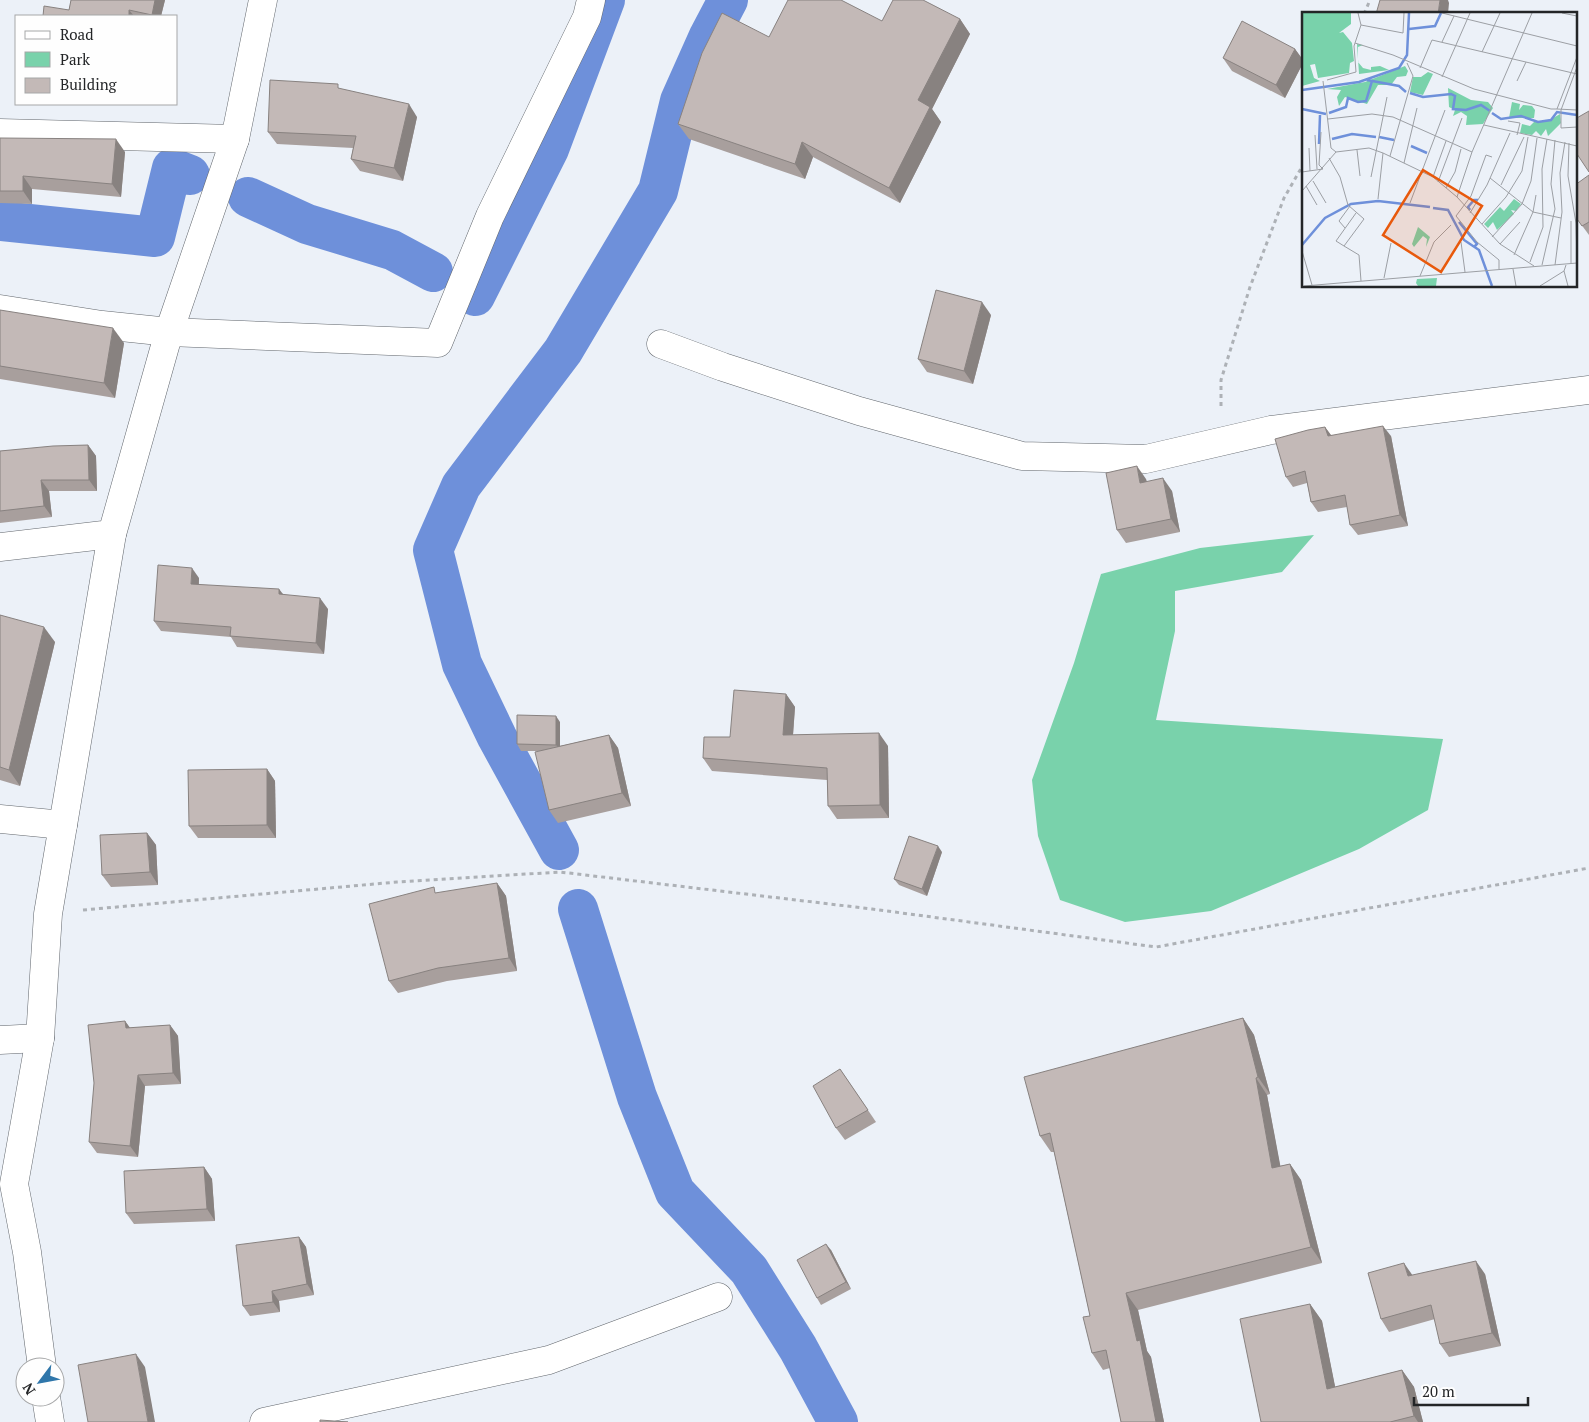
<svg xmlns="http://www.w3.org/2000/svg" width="1589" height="1422" viewBox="0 0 1589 1422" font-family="'PT Serif',serif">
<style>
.green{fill:#79d2ab}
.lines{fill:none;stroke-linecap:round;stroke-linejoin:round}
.canal{stroke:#6e90da;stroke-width:40}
.street-casing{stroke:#62676d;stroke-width:29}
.secondary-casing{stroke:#62676d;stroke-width:29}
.path{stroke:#adb1b6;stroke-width:3;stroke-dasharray:4 4;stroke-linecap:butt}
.street{stroke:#fff;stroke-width:28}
.secondary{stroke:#fff;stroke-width:28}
.wall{fill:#a89f9d}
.shaded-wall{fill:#888280}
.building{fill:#c3b9b7;stroke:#888280}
.inset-river{fill:none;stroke:#6e90da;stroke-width:2.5}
.inset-road{fill:none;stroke:#9c9fa4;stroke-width:1}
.view{fill:#e8590c;fill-opacity:0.15;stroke:#e8590c;stroke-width:2.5}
.inset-edge{fill:none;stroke:#232527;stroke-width:2.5}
</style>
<rect width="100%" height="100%" fill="#ecf1f8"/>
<polygon class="green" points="1314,535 1282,572 1175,591 1175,631 1156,720 1443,739 1428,810 1359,849 1211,911 1125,922 1060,900 1038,836 1032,780 1074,663 1101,574 1200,548"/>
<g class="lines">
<g class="canal">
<polyline points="248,197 307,224 392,250 433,272"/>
<polyline points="0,221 155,237 172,168 190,175"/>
<polyline points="475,296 549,149 605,0"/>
<polyline points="559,850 497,737 462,664 433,550 461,486 563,351 658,191 680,101 709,36 728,0"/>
<polyline points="578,909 637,1097 675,1192 749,1270 798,1348 838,1422"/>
</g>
<g class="street-casing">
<g id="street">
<polyline points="0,133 235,139"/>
<polyline points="0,309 102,325 169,332 438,343 490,216 587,17 591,0"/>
<polyline points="661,344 723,367 859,411 1022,456 1146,459 1271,430 1589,390"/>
<polyline points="0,819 63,825"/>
<polyline points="0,1040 40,1038"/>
<polyline points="42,1367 27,1252 14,1184 40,1038 48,914 112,534"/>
<polyline points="46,1397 50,1422"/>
<polyline points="264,1422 549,1360 718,1297"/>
</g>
</g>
<g class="secondary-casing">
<polyline id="secondary" points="0,547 112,534 169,332 235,139 263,0"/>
</g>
<g class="path">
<polyline points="1364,14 1370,0"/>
<polyline points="1221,406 1221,380 1250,287 1284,198 1303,165"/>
<polyline points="83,910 397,882 560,872 872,909 1156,947 1589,868"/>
</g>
<use href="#street" class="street"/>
<use href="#secondary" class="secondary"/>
</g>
<g class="wall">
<polygon points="71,0 165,0 161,16 43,16 69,10"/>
<polygon points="960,19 970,34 932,109 941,122 900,203 813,157 805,179 689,139 678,124 769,37 882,21"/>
<polygon points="1295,49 1303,60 1303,63 1285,98 1232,71 1223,58"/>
<polygon points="342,89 417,117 403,181 360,171 351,159 353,148 277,144 268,132"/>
<polygon points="0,138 125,152 121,197 32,189 32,204 0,203"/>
<polygon points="1589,175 1589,235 1575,216"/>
<polygon points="0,310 124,343 115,398 0,379"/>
<polygon points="991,315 973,384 927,372 918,359"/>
<polygon points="1325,427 1331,435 1391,436 1408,526 1358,535 1350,525 1347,507 1318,512 1311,502 1307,483 1293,487 1286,477"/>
<polygon points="88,445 96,456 97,491 49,491 52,517 0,523 0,451"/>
<polygon points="1146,479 1147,482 1172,491 1180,532 1126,543 1117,530"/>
<polygon points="199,578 199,585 283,595 328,609 324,654 237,647 231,637 161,631 154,621"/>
<polygon points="0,615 55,642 20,786 0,780"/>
<polygon points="786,694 795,707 793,735 888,746 889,818 837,819 828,806 827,780 712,771 703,758 730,737"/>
<polygon points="560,722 560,746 609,735 618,748 631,806 558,823 549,810 539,751 521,751 517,744"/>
<polygon points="267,769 275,781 276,838 198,838 189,826"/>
<polygon points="147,833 156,845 158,885 111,887 102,875"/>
<polygon points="942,852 927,896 899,885 894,879"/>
<polygon points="497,883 506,896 517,971 447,981 398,993 389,981"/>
<polygon points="1243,1018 1254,1035 1270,1094 1267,1095 1280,1166 1290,1164 1301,1180 1322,1263 1138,1310 1147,1351 1151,1357 1164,1422 1121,1422 1110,1368 1103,1370 1092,1353 1090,1316 1054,1152 1051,1152 1040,1136"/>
<polygon points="125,1021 130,1028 170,1025 178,1036 181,1084 145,1086 138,1157 97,1153 89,1142"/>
<polygon points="840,1069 876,1122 845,1140 836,1128"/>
<polygon points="204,1167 212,1179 215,1221 134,1224 126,1213"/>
<polygon points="299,1237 306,1247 314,1295 279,1301 280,1312 250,1316 243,1306"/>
<polygon points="831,1250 851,1289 821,1305 817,1298"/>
<polygon points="1485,1274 1501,1346 1449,1357 1440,1344 1435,1319 1389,1332 1381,1319 1412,1275"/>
<polygon points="1310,1304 1322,1321 1335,1387 1402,1370 1414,1387 1423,1422 1261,1422"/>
</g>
<g class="shaded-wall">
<polygon points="155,0 165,0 161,16 153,16 152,15"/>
<polygon points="1440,0 1448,0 1449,3 1448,14 1438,14"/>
<polygon points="129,10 134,16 129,16"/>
<polygon points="960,19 970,34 932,109 941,122 900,203 889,188 918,100"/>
<polygon points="1295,49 1303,60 1303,63 1285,98 1276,85"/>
<polygon points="409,104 417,117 403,181 394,168"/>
<polygon points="116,139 125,152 121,197 112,184"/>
<polygon points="802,142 813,157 805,179 795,164"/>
<polygon points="23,176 32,189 32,204 23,191"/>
<polygon points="982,302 991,315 973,384 964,371"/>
<polygon points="113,328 124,343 115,398 104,383"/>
<polygon points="1383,426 1391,436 1408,526 1400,515"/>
<polygon points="1325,427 1333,438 1328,436"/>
<polygon points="88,445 96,456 97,491 89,480"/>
<polygon points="1137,466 1146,479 1149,496 1140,483"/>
<polygon points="1163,478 1172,491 1180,532 1171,519"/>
<polygon points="41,480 49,491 52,517 44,506"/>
<polygon points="192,568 199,578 198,595 191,584"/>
<polygon points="279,589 287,599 279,594"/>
<polygon points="320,598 328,609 324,654 316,643"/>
<polygon points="44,627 55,642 20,786 9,770"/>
<polygon points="786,694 795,707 792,748 783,735"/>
<polygon points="556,716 560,722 560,751 556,745"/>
<polygon points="879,733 888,746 889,818 880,805"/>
<polygon points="609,735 618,748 631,806 622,793"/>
<polygon points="267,769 275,781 276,838 267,825"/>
<polygon points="147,833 156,845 158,885 150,872"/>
<polygon points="938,846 942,852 927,896 922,889"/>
<polygon points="497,883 506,896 517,971 509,958"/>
<polygon points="1243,1018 1254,1035 1270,1094 1258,1077"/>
<polygon points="125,1021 133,1032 126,1028"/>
<polygon points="170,1025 178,1036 181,1084 173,1073"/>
<polygon points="138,1075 145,1086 138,1157 130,1146"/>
<polygon points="1256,1078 1267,1095 1284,1185 1272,1168"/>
<polygon points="1290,1164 1301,1180 1322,1263 1311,1247"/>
<polygon points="204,1167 212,1179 215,1221 207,1209"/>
<polygon points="299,1237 306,1247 314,1295 307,1284"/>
<polygon points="826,1244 831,1250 851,1289 846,1282"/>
<polygon points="1476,1261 1485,1274 1501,1346 1492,1333"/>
<polygon points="1404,1263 1413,1276 1408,1276"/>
<polygon points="272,1291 279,1301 280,1312 273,1302"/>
<polygon points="1126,1293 1138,1310 1147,1351 1151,1357 1164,1422 1156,1422"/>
<polygon points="1310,1304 1322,1321 1339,1406 1327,1389"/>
<polygon points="136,1354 145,1367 155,1422 148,1422"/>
<polygon points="1402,1370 1414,1387 1423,1422 1418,1422 1414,1416"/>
</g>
<g class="building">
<polygon points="71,0 155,0 152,15 129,10 129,16 43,16 44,6 69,10"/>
<polygon points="788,0 841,0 882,21 893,0 923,0 960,19 918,100 930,107 889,188 802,142 795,164 678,124 702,53 722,13 769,37"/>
<polygon points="1380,0 1440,0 1438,14 1376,14"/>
<polygon points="1242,21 1295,49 1276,85 1223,58"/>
<polygon points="270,80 338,84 338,88 409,104 394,168 351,159 356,136 268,132"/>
<polygon points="1589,111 1589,172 1575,151 1575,119"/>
<polygon points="0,138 116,139 112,184 23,176 23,191 0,191"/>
<polygon points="1589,175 1589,222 1582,226 1575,216 1575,185"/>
<polygon points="936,290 982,302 964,371 918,359"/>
<polygon points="0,310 113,328 104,383 0,366"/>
<polygon points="1383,426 1400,515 1350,525 1345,495 1311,502 1305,471 1286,477 1275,439 1308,430 1325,427 1328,436"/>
<polygon points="88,445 89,480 41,480 44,506 0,511 0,451 53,446"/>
<polygon points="1137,466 1140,483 1163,478 1171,519 1117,530 1106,473"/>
<polygon points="158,565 192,568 191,584 279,589 279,594 320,598 316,643 230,636 231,627 154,621"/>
<polygon points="0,615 44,627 9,770 0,767"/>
<polygon points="734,690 786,694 783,735 879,733 880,805 828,806 827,768 703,758 704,737 730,737"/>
<polygon points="517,715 556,716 556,745 517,744"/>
<polygon points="609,735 622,793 549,810 535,752"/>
<polygon points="267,769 267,825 189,826 188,770"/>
<polygon points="147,833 150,872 102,875 100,835"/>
<polygon points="909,836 938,846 922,889 894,879"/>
<polygon points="497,883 509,958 438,968 389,981 369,904 434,887 435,893"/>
<polygon points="1243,1018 1258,1077 1256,1078 1272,1168 1290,1164 1311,1247 1126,1293 1137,1341 1140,1340 1156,1422 1121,1422 1106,1350 1092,1353 1083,1317 1090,1316 1050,1133 1040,1136 1024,1077"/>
<polygon points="125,1021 126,1028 170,1025 173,1073 138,1075 130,1146 89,1142 94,1083 88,1025"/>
<polygon points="840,1069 868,1110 836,1128 813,1086"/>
<polygon points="204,1167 207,1209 126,1213 124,1171"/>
<polygon points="299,1237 307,1284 272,1291 273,1302 243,1306 236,1245"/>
<polygon points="826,1244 846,1282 817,1298 797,1260"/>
<polygon points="1476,1261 1492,1333 1440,1344 1431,1305 1381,1319 1368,1273 1404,1263 1408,1276"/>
<polygon points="1310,1304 1327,1389 1402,1370 1414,1416 1390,1422 1261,1422 1240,1319"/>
<polygon points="136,1354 148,1422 88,1422 78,1365"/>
<polygon points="320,1420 348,1422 320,1422"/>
</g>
<g transform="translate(1302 12)">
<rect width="275" height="275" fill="#ecf1f8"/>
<path d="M0 1H49V12L37 21 41 20 50 31 52 49 48 51 47 61 16 66 13 52 8 53 12 66 18 69 0 74ZM55 32 61 33 56 35V50L61 56 69 58V55L78 54 87 58 57 62ZM103 54 106 59 104 64 95 65 89 73H76L65 92 43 85 37 94 35 85 39 78 25 77 63 70ZM126 60 131 62 121 83 108 80 111 65H119ZM146 76 169 88 186 90 191 96 181 112 164 113 165 104 159 100 151 104 153 98 147 95ZM210 90 218 92 217 98 221 93 230 94 233 98 232 106H207ZM258 102 259 111 246 124 244 117 239 124 234 119 230 123 218 121 220 112 228 114 232 110 246 109ZM212 187 219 192 214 199 209 198 212 202 195 218 191 210 186 216 182 212 185 209 198 195 202 199ZM116 215 128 225 124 235 125 227 121 224 112 235 110 232ZM135 266 134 274H116L114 271 115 267Z" fill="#79d2ab"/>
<path class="inset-river" d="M107 17 133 14 139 1M65 68 97 74 104 80M0 78 57 70 97 56 105 43 107 1M108 81 121 85 149 82 153 84 151 97 164 98 179 93 188 99M0 97 24 102M27 101 44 95 46 86 56 90 64 89 70 69M190 101 199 107 219 104 236 110 249 108 255 100 275 103M77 125 92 128M30 127 50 122 74 125M17 132 18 103M109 134 125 141M131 196 146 198 162 228 177 238 190 274M168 198 166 195 172 188H176M157 210 175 232 172 235M0 233 23 206 49 192 76 189 128 195"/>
<path class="inset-road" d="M140 1 275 34M260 1 275 4M59 13 101 21 102 1M140 30 152 4M53 31 91 43 172 77 249 97H255L275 45M180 40 198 1M275 55 259 98V116L275 115M118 56 130 28 275 62M140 65 168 1M25 68 54 60 52 34 59 13 56 1M21 69 29 136 34 140M215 69 224 50M255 97 275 98M26 107 70 102 91 105 170 140M206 109 218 111 215 123M182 113 275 134M13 123 15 157M267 131 266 164 274 211 275 250M7 136 8 159M55 138 58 164M88 144 111 64 105 51M190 145 184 143 169 184 154 204 175 230 197 248V257M27 146 38 165 46 193 62 207 42 234 57 243 59 269M102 151 115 96M0 160 21 157 17 153 19 120M69 165 85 85M131 165 144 129M188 166 231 200 212 243M11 169 24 191M136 170 160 106M199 173 222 125M4 174 15 193M144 176 153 160 159 137M0 179 34 140 67 136 81 141 131 165 155 185 198 232 232 254M234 183 231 200 259 206M155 185 170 140 230 1M76 187 81 141M108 191 143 98M168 201 185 173 208 121M269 209V252M180 212 204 185 220 159 226 125M43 216 37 209 48 194M190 225 220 192 229 169 235 126M159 230 163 260M198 232 218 210M42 234 34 229 54 201M0 239 10 273M228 250 241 215 240 157 245 127M240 253 253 197 249 172 253 128M253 253 260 200 258 161 263 130M211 257 214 274M262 259 266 274M118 264 132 230 149 213M82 266 89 231M2 274 275 251M238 274 262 259 264 253"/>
<path class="view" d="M121 158 180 194 139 260 81 223Z"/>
<rect width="275" height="275" class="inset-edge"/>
</g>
<rect x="15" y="15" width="162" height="90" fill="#fefefe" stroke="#a6a7a8"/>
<rect x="25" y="31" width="25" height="8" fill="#ffffff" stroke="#a6a7a8"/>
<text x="60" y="40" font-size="15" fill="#232527">Road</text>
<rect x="25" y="52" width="25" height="15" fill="#79d2ab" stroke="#a6a7a8"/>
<text x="60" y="65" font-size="15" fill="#232527">Park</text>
<rect x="25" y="78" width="25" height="15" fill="#c3b9b7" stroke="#a6a7a8"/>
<text x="60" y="90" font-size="15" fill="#232527">Building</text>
<g transform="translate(40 1382) rotate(238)"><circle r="24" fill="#fefefe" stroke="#a6a7a8"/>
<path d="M0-4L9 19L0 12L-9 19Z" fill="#2f76aa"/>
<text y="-8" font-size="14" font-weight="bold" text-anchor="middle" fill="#232527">N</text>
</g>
<path d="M1414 1397v8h114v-8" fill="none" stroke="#232527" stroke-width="2.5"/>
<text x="1422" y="1397" font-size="15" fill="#232527" stroke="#fefefe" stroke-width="4" paint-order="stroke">20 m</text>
</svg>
